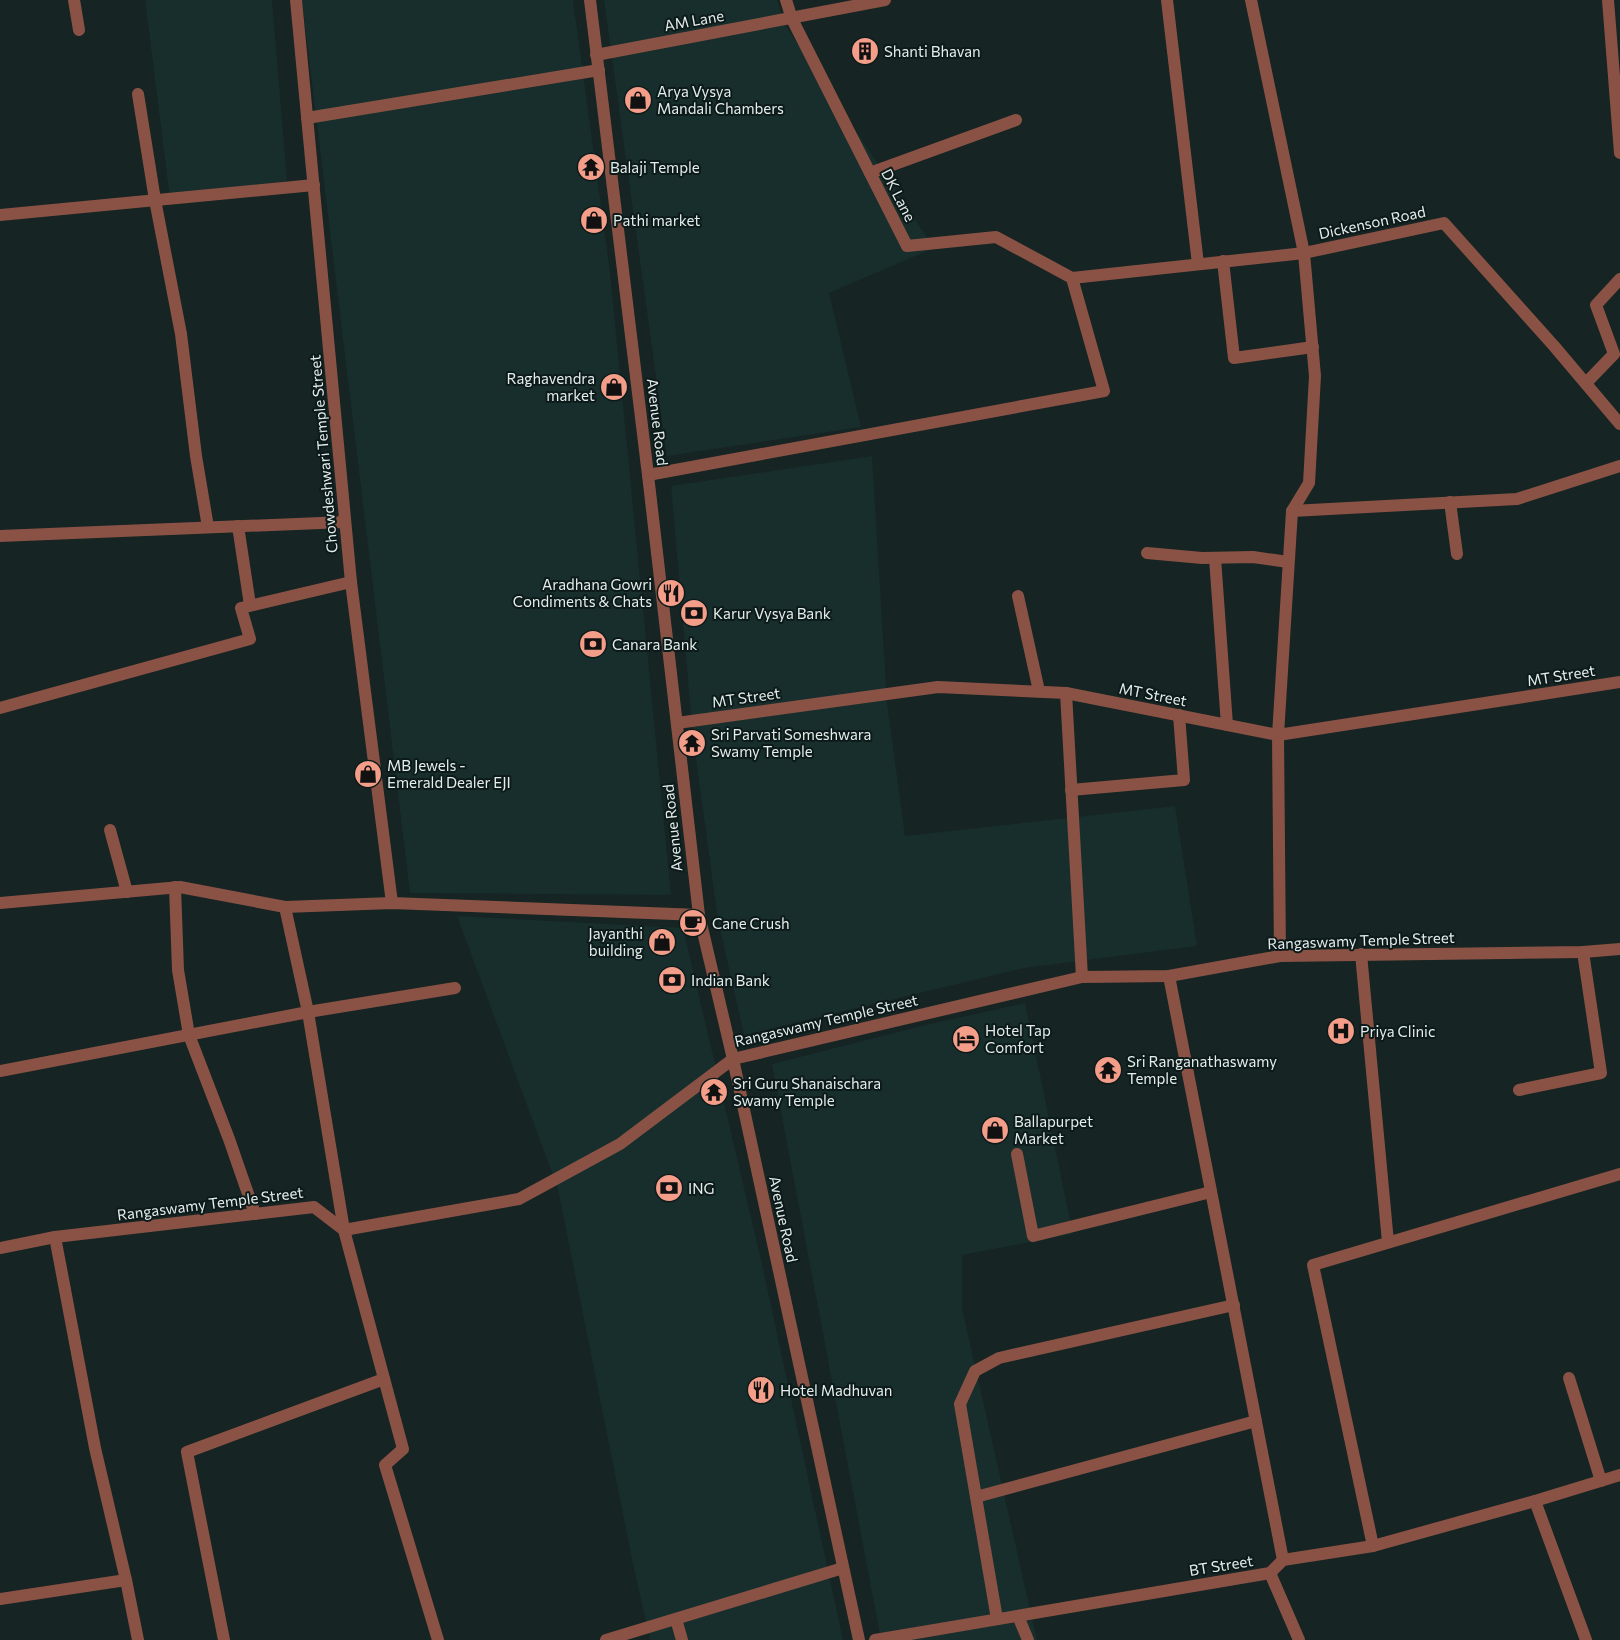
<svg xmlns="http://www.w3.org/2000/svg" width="1620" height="1640" viewBox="0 0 1620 1640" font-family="Commissioner,sans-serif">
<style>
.built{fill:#172e2c}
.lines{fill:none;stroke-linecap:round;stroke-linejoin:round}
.minor{stroke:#8a5245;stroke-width:12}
.labels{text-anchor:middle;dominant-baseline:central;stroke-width:4;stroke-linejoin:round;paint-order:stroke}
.street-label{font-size:15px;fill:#e4edec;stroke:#0d1a1a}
.poi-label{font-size:15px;fill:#e4edec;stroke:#0d1a1a;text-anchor:start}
</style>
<rect width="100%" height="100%" fill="#162423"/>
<g class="built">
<polygon points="145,0 272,0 287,181 170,200"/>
<polygon points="302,0 573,0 610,272 671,895 410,893"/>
<polygon points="604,0 777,0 785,25 934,248 829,293 861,427 667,456"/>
<polygon points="872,456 887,703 905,836 1175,806 1197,946 1024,968 744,1035 718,920 693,737 671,486"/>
<polygon points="457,916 683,928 762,1264 843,1640 650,1640 632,1559 558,1189"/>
<polygon points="1025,1003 1073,1234 962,1255 962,1308 1037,1640 881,1640 772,1064 921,1026"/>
</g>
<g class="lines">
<g class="minor">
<polyline points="74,0 79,30"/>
<polyline points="296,0 351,582 392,903"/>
<polyline points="590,0 648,475 699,915 733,1059 859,1640"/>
<polyline points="786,0 792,19 907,246 996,237 1072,278"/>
<polyline points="1167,0 1198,264"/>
<polyline points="1251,0 1304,253 1315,376 1309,483 1292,511 1278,735 1280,956"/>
<polyline points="1608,0 1620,153"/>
<polyline points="596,55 885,0"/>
<polyline points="138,94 155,200 181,334 196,456 208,527"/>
<polyline points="307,118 599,70"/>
<polyline points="870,173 1016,120"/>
<polyline points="0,215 314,185"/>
<polyline points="1223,261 1234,358 1313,347"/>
<polyline points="1072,278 1304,253 1444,223 1554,346 1620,424"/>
<polyline points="1586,383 1614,354 1596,305 1620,279"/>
<polyline points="648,475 1104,391 1072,278"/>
<polyline points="1450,502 1457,554"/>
<polyline points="1292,511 1517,499 1620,466"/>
<polyline points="238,526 250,605"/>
<polyline points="0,536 345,522"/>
<polyline points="1147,553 1202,558 1253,557 1288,562"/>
<polyline points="1215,558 1227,725"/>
<polyline points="1018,596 1039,691"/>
<polyline points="1066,693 1082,977"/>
<polyline points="0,708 250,639 241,608 351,582"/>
<polyline points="677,723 938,687 1066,693 1278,735 1620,682"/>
<polyline points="1071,790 1184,780 1179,715"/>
<polyline points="110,830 127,892"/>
<polyline points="175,887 178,970 189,1035 229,1139 255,1214"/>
<polyline points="0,903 180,887 285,907 392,903 699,915"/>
<polyline points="285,907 308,1012 344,1230 403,1449 385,1465 438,1640"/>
<polyline points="1361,954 1388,1242"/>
<polyline points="1169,976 1283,1560"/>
<polyline points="0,1071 308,1012 455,988"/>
<polyline points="1519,1090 1601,1073 1583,952"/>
<polyline points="1017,1154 1033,1236 1211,1192"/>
<polyline points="55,1237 95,1448 126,1580 138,1640"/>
<polyline points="0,1248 55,1237 314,1207 344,1230 519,1199 620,1144 733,1059 1082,977 1169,976 1280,956 1583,952 1620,949"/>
<polyline points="1569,1378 1601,1481"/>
<polyline points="976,1497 1256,1421"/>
<polyline points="1535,1501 1586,1640"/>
<polyline points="1373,1546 1313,1265 1620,1174"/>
<polyline points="1270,1573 1299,1640"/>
<polyline points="0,1599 126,1580"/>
<polyline points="1018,1616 1028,1640"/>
<polyline points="676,1619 682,1640"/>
<polyline points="997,1619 960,1404 975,1371 999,1358 1234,1305"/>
<polyline points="224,1640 187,1452 384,1379"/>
<polyline points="606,1640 843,1568"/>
<polyline points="875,1640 1270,1573 1283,1560 1373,1546 1535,1501 1620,1475"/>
</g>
</g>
<defs>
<g id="building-disc" transform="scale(1.4375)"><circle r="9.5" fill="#f49e8a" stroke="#0d1a1a"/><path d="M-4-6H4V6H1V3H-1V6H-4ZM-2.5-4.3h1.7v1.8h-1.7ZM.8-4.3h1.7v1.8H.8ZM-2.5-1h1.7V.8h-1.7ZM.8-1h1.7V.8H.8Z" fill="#111"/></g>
<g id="shop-disc" transform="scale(1.4375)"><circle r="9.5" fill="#f49e8a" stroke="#0d1a1a"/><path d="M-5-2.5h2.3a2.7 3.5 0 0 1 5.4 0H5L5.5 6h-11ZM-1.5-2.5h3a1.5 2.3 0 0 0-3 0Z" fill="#111"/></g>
<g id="temple-disc" transform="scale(1.4375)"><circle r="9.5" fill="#f49e8a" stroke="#0d1a1a"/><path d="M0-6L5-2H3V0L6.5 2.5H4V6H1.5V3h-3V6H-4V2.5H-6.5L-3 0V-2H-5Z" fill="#111"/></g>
<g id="restaurant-disc" transform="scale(1.4375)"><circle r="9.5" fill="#f49e8a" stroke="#0d1a1a"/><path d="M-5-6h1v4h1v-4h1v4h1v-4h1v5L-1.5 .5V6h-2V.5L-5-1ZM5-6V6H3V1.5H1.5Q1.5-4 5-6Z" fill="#111"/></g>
<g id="bank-disc" transform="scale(1.4375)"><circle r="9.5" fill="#f49e8a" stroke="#0d1a1a"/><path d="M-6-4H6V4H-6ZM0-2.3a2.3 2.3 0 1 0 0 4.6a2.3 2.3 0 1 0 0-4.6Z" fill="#111"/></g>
<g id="cafe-disc" transform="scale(1.4375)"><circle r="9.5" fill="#f49e8a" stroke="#0d1a1a"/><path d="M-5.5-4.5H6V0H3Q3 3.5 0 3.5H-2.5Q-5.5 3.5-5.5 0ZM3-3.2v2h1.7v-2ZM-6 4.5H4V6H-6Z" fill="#111"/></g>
<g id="hospital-disc" transform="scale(1.4375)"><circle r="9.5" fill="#f49e8a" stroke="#0d1a1a"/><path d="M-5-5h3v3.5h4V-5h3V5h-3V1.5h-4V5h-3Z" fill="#111"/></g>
<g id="hotel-disc" transform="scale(1.4375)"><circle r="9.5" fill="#f49e8a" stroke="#0d1a1a"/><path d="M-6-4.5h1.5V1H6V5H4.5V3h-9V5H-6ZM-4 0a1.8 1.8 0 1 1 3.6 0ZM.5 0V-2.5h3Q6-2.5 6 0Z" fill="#111"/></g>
</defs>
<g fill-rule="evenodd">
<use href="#building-disc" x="865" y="51"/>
<use href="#shop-disc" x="638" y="100"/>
<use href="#temple-disc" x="591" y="167"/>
<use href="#shop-disc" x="594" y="220"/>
<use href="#shop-disc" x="614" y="387"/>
<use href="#restaurant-disc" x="671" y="593"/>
<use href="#bank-disc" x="694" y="613"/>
<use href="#bank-disc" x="593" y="644"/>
<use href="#temple-disc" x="692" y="743"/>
<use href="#shop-disc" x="368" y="774"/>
<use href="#cafe-disc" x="693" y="923"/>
<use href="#shop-disc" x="662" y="942"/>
<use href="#bank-disc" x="672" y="980"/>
<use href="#hospital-disc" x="1341" y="1031"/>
<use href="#hotel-disc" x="966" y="1039"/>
<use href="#temple-disc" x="1108" y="1070"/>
<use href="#temple-disc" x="714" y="1092"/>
<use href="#shop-disc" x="995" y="1130"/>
<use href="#bank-disc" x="669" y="1188"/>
<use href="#restaurant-disc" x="761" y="1390"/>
</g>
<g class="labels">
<g class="street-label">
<text transform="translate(694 20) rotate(-10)">AM Lane</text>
<text transform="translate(899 195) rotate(63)">DK Lane</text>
<text transform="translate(1372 222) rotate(-12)">Dickenson Road</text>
<text transform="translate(658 422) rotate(83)">Avenue Road</text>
<text transform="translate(323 454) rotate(-95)">Chowdeshwari Temple Street</text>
<text transform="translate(1561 675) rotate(-9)">MT Street</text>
<text transform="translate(1153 694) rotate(11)">MT Street</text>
<text transform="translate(746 697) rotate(-8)">MT Street</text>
<text transform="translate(672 828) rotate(-96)">Avenue Road</text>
<text transform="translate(1361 940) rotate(-2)">Rangaswamy Temple Street</text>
<text transform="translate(826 1020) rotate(-13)">Rangaswamy Temple Street</text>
<text transform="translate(210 1203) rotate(-7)">Rangaswamy Temple Street</text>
<text transform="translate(784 1219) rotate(78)">Avenue Road</text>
<text transform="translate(1221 1565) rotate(-9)">BT Street</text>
</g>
<g class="poi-label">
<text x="884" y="51">Shanti Bhavan</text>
<text x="657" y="91">Arya Vysya<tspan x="657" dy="17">Mandali Chambers</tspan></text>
<text x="610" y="167">Balaji Temple</text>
<text x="613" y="220">Pathi market</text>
<text x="595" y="378" text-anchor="end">Raghavendra<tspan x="595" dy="17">market</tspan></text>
<text x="652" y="584" text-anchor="end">Aradhana Gowri<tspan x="652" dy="17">Condiments &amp; Chats</tspan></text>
<text x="713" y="613">Karur Vysya Bank</text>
<text x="612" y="644">Canara Bank</text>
<text x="711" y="734">Sri Parvati Someshwara<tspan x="711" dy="17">Swamy Temple</tspan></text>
<text x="387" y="765">MB Jewels -<tspan x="387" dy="17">Emerald Dealer EJI</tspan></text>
<text x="712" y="923">Cane Crush</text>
<text x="643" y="933" text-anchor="end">Jayanthi<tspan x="643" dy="17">building</tspan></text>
<text x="691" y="980">Indian Bank</text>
<text x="985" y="1030">Hotel Tap<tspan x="985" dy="17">Comfort</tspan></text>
<text x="1360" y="1031">Priya Clinic</text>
<text x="1127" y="1061">Sri Ranganathaswamy<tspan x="1127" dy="17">Temple</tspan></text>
<text x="733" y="1083">Sri Guru Shanaischara<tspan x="733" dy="17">Swamy Temple</tspan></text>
<text x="1014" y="1121">Ballapurpet<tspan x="1014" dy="17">Market</tspan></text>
<text x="688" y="1188">ING</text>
<text x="780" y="1390">Hotel Madhuvan</text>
</g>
</g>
</svg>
